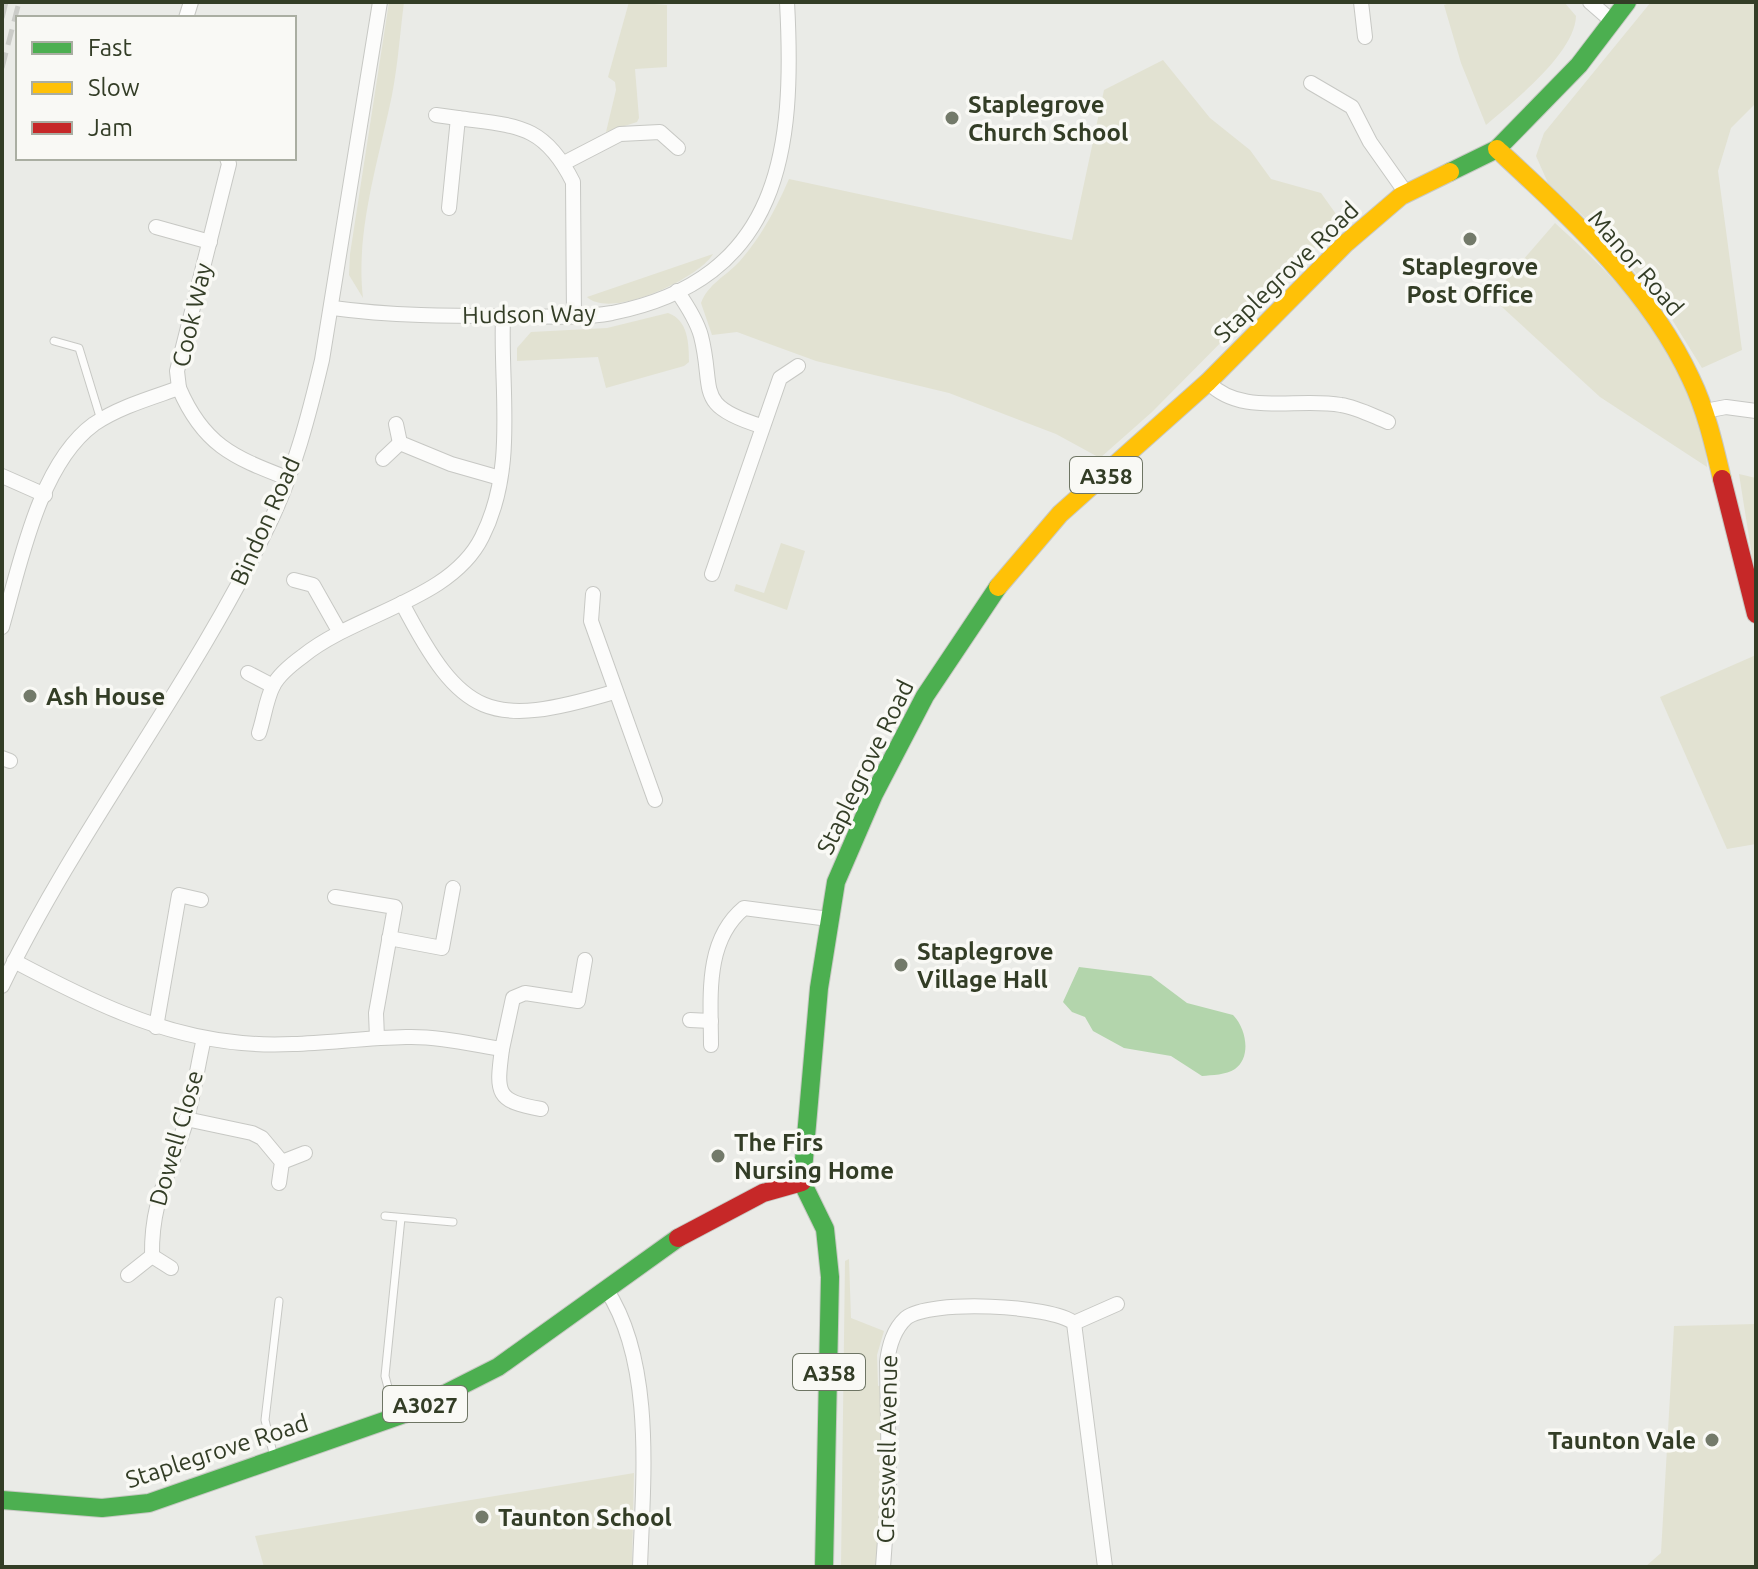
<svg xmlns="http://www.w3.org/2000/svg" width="1758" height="1569" viewBox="0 0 1758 1569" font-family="Ubuntu,sans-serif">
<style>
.green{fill:#e2e2d2}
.water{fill:#b3d5ac}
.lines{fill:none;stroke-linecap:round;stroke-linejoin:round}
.lane-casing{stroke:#c7c8c4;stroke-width:9}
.street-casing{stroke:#c7c8c4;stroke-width:16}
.fast-casing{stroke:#c8c9c4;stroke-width:20}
.slow-casing{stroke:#c8c9c4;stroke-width:20}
.jam-casing{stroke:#c8c9c4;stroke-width:20}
.lane{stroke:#fcfcfb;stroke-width:7}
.street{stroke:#fcfcfb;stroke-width:14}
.fast{stroke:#4caf50;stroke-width:18}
.slow{stroke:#ffc107;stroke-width:18}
.jam{stroke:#c62828;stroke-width:18}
.rail{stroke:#cbccc8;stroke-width:5;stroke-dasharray:16 8;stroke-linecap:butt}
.poi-dot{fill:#737a6a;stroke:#f9f9f5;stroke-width:3}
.labels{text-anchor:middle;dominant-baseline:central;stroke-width:7;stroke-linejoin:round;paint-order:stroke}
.shield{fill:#f9f9f5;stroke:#6e7564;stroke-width:2}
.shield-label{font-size:22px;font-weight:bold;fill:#333d26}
.poi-label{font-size:24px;font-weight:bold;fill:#333d26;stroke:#f9f9f5;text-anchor:start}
.street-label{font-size:24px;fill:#333d26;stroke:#f9f9f5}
</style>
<rect width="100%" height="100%" fill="#eaebe7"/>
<g class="green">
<path d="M389 2H404C400 33 398 64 392 95 379 159 355 232 363 298L349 275 350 254Z"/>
<polygon points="629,2 667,5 667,67 635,69 639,118 637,122 606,132 616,90 615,82 608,77"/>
<path d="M1452 2H1564L1576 16C1575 53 1514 101 1486 125L1461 63 1444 5Z"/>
<polygon points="1651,2 1756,2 1756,103 1731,128 1718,171 1742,350 1702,368 1660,300 1597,229 1548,183 1536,156 1544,133"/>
<path d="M1163 60 1210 118 1250 150 1271 179 1321 193 1341 221 1152 412 1100 458 1056 434 949 393 816 361 737 332 712 335 701 303C708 284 726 276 739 262 761 237 776 209 789 179L1072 240 1104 90Z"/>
<path d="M1555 223C1624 285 1703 368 1707 467L1600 397 1491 297Z"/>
<path d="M713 254C699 278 611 320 587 297Z"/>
<path d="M668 313C688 320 689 343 689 362L684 366 606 388 598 357 517 361V348L531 332 607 328Z"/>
<polygon points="1739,474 1756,478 1756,577 1755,575"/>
<polygon points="781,543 805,551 787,610 734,591 736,584 764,593"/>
<polygon points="1756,655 1756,844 1727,849 1660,697"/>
<polygon points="849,1259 851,1318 884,1331 877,1355 878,1386 882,1385 878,1567 841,1567 845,1261"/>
<polygon points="1756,1324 1756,1567 1645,1567 1661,1553 1674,1326"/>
<polygon points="634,1473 632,1567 264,1567 255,1536"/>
</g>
<path class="water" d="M1079 967 1151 976 1187 1003 1233 1015C1246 1028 1252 1057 1235 1069 1226 1075 1212 1075 1202 1076L1171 1056 1124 1048 1093 1031 1085 1017 1072 1012 1063 1002Z"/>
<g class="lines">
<g class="lane-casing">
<g id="lane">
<polyline points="54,341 79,348 101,420"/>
<polyline points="385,1216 453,1222"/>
<polyline points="395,1414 385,1376 401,1218"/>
<polyline points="274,1457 265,1420 279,1301"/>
</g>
</g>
<g class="street-casing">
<g id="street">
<polyline points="1361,2 1365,37"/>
<polyline points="1590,2 1613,22"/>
<polyline points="186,18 191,2"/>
<polyline points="1311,83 1352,107 1370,142 1406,193"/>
<polyline points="436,115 458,118"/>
<polyline points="564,163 620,134 660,132 678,148"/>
<path d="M449 208 458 118C517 126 544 124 573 182L574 316"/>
<polyline points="156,227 210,242"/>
<path d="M677 291C686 304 697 321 701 336 715 391 693 405 761 426"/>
<path d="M333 308C391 316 450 316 509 316 542 316 578 319 612 313 782 279 795 149 787 2"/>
<path d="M1208 382C1241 417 1297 397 1341 405 1356 407 1373 416 1388 422"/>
<polyline points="179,388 177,371 229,164 227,158"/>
<polyline points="1705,411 1726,407 1756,411"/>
<polyline points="396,424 400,443 451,464 500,478"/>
<polyline points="383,459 400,443"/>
<polyline points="2,476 45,495"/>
<polyline points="712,574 780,378 798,366"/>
<polyline points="294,580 313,585 339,631"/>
<polyline points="593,594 591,621 655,800"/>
<path d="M402 603C462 718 489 729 614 692"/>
<path d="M2 627C20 565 39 464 94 424 119 407 151 398 179 388 203 444 232 457 287 478"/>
<polyline points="248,673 273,686"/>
<path d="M259 733C264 718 266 700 273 686 279 674 292 664 303 656 356 613 451 600 482 537 517 468 500 390 503 316"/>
<polyline points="2,758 10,761"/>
<polyline points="335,897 395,907 376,1013 377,1038"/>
<polyline points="389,938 442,948 453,888"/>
<path d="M14 961C86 999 159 1036 242 1043 296 1048 351 1038 406 1037 437 1036 471 1044 502 1049L513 998 525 993 578 1001 585 960"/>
<path d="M2 986C80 825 193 684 270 522 294 472 309 415 322 360L380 2"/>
<polyline points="690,1020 711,1021"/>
<polyline points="156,1027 179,895 201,900"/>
<path d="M711 1045C711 998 704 941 744 908L829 919"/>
<path d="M502 1049C496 1094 496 1101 541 1109"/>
<polyline points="186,1119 252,1133 262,1138 282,1162 279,1183"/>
<polyline points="282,1162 305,1153"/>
<path d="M152 1256C151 1197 172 1171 187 1118 194 1092 198 1064 204 1038"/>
<polyline points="152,1256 171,1268"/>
<polyline points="128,1275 152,1256"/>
<path d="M606 1289C655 1363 643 1482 640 1567"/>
<polyline points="1074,1323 1117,1304"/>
<path d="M883 1567 889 1485 887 1362C889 1346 893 1330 906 1318 930 1299 1051 1305 1074 1323L1105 1567"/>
</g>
</g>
<g class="fast-casing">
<g id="fast">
<polyline points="1450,172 1497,149 1579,65 1627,2"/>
<polyline points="802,1182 819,988 836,882 874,794 925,696 998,587"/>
<polyline points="802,1182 825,1229 830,1277 824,1567"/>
<polyline points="2,1500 102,1508 149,1503 407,1413 498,1367 678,1238"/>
</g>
</g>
<g class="slow-casing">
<g id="slow">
<path d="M1497 149C1569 216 1649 288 1691 379 1706 410 1714 445 1722 479"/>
<polyline points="998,587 1060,514 1208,382 1345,244 1401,196 1450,172"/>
</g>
</g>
<g class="jam-casing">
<g id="jam">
<polyline points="1722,479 1756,614"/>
<polyline points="678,1238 763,1193 802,1182"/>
</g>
</g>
<use href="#lane" class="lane"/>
<use href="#street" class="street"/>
<use href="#fast" class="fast"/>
<use href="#slow" class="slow"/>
<use href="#jam" class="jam"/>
<g class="rail">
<polyline points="2,18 6,2"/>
<polyline points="2,68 19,2"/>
</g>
</g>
<g class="poi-dot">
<circle cx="952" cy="118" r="8"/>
<circle cx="1470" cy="239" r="8"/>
<circle cx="30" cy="696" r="8"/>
<circle cx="901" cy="965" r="8"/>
<circle cx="718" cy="1156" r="8"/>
<circle cx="1712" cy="1440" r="8"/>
<circle cx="482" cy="1517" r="8"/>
</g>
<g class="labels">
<g class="shield">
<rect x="1070" y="457" width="72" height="36" rx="6"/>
<rect x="793" y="1354" width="72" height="36" rx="6"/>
<rect x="383" y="1386" width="84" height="36" rx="6"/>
</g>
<g class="shield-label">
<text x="1106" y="475">A358</text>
<text x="829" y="1372">A358</text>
<text x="425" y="1404">A3027</text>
</g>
<g class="poi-label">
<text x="968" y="104">Staplegrove<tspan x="968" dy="28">Church School</tspan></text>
<text x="1470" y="266" text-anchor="middle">Staplegrove<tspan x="1470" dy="28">Post Office</tspan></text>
<text x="46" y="696">Ash House</text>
<text x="917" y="951">Staplegrove<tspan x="917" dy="28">Village Hall</tspan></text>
<text x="734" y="1142">The Firs<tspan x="734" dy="28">Nursing Home</tspan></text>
<text x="1696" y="1440" text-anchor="end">Taunton Vale</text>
<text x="498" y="1517">Taunton School</text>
</g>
<g class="street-label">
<text transform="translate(1636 263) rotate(49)">Manor Road</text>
<text transform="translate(1286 272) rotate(-44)">Staplegrove Road</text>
<text transform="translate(529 314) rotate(-1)">Hudson Way</text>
<text transform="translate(192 315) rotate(-77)">Cook Way</text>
<text transform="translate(265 521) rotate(-66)">Bindon Road</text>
<text transform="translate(865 767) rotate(-64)">Staplegrove Road</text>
<text transform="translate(176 1138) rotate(-74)">Dowell Close</text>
<text transform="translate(887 1449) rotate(-89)">Cresswell Avenue</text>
<text transform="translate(217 1451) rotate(-18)">Staplegrove Road</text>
</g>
</g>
<rect width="1758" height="1569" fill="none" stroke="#333d26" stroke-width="8"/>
<rect x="16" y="16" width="280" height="144" fill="#f9f9f5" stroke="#aaaea2" stroke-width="2"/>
<rect x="32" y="42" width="40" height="12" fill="#4caf50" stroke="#aaaea2" stroke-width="2"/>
<text x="88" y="56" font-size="24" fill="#333d26">Fast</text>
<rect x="32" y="82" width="40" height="12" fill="#ffc107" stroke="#aaaea2" stroke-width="2"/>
<text x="88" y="96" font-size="24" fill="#333d26">Slow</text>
<rect x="32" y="122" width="40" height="12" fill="#c62828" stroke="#aaaea2" stroke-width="2"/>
<text x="88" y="136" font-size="24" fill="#333d26">Jam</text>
</svg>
